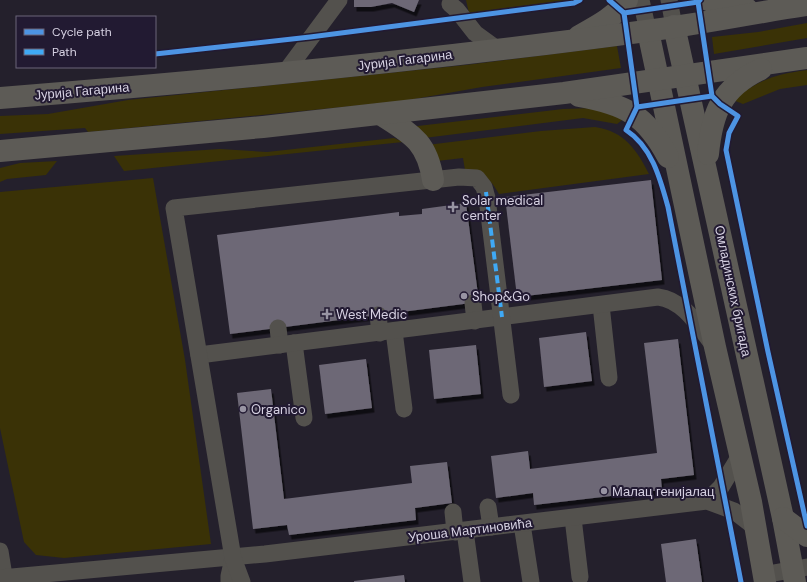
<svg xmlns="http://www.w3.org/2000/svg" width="807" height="582" viewBox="0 0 807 582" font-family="'DM Sans',sans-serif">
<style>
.green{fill:#3a3206}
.building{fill:#6d6876;filter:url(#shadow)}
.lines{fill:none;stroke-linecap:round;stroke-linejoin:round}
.minor{stroke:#53514d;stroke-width:17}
.major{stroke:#5d5b56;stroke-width:22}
.quiet{stroke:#3fa9f5;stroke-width:4;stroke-dasharray:8 4;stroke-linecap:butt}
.cycleway-casing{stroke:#221a32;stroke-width:8}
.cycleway{stroke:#4d94e3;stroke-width:5}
.poi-dot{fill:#9894a3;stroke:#221a32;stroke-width:1.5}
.labels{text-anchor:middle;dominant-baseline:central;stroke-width:4;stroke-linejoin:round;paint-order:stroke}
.street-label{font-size:13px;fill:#d7d2e3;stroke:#221a32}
.poi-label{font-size:13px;fill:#d7d2e3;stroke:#221a32;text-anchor:start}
</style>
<defs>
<filter id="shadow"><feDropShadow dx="2.5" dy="4.5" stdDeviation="0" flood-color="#0009"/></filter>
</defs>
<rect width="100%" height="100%" fill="#24202c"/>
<g class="green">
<polygon points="466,0 568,0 469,13"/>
<polygon points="807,23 807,38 714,54 712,37 758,32"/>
<polygon points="617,46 621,68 482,87 403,101 88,132 85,128 0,134 0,116 48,114 128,100 466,65"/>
<path d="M807 70V85L780 89 743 104 733 100C761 79 773 75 807 70Z"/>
<polygon points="596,108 626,117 617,124 583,118 424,138 409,127 563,109"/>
<path d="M595 127C624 131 637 150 649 174L499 194C490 178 483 172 465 170L463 158 437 161 427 145 541 131Z"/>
<polygon points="394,138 403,142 124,171 114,156 220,149 267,152"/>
<polygon points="57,161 46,175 7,179 0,182 0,168 20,163"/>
<polygon points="153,178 185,360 211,544 64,558 36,555 24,542 0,428 0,192"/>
</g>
<g class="building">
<polygon points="354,0 419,0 414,12 392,3 371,7 354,7"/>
<polygon points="651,180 662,280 517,297 505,197"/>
<polygon points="466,203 479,302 230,334 217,235 399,212 399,216 422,214 422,209"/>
<polygon points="586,332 592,381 544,387 539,338"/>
<polygon points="678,339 694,475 661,479 662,490 534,505 533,493 496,498 491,456 528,451 530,469 657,453 644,343"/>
<polygon points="476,345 481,394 434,399 429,350"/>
<polygon points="366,359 372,408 325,414 319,365"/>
<polygon points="271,389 284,499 412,483 410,466 447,462 452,503 415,508 416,520 289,535 287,525 253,529 237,393"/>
<polygon points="696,539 702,582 666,582 661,544"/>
<polygon points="404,575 405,582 354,582 354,581"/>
</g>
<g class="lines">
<g class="minor">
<polyline points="641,0 648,31"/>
<polyline points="669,0 674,26"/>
<polyline points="450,4 457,10 475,33 497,49"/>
<polyline points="284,74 339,0"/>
<polyline points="473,303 475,321"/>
<polyline points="601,305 609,378"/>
<polyline points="378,315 380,333"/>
<polyline points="278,328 280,345"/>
<polyline points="394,331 404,409"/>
<polyline points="294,343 304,418"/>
<path d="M199 355 658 297C684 300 699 327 714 346"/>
<polyline points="707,501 721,487 741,454"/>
<polyline points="488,507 491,527"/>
<polyline points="453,512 455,532"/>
<polyline points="573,518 580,577"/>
<polyline points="522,524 531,582"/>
<polyline points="465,531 472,582"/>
<polyline points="0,551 5,582"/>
<polyline points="763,575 807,567"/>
<polyline points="0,578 265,554 707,501 734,511 756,528"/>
<polyline points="229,582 229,576 233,558"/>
<polyline points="242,582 233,558 229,534 174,208 459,177 477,178 484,187 487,198 511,395"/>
</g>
<g class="major">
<polyline points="708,0 731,7 747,9"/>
<polyline points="674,26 783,518 795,582"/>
<polyline points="648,31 715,347 751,502 765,582"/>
<path d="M579 36C597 26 615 17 627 0"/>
<path d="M579 96C625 104 646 115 668 157"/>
<path d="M0 98C216 81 431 60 646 31 700 24 753 13 807 5"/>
<path d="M380 114C411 134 427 141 433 180"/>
<polyline points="0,151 263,127 564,93 807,58"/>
<path d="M708 154C712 113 721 88 761 69"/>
<polyline points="783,518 807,536"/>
</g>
<polyline class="quiet" points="486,192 502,317"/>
<g class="cycleway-casing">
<g id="cycleway">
<polyline points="609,0 624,13 698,2"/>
<polyline points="700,0 698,2 712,96 720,104 738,116 729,133 726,150 768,352 807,526"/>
<polyline points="624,13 637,107"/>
<polyline points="155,54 310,37 574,3 580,0"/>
<path d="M712 96 637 107 626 130C652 147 660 178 668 207L741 582"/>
</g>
</g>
<use href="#cycleway" class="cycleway"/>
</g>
<g class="poi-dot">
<path d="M451 201h4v4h4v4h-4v4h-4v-4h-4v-4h4z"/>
<circle cx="464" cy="296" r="4"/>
<path d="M325 308h4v4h4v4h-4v4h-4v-4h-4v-4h4z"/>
<circle cx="243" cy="409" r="4"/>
<circle cx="604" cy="491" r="4"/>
</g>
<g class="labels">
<g class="street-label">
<text transform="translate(405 60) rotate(-7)">Јурија Гагарина</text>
<text transform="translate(82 91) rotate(-5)">Јурија Гагарина</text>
<text transform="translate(733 291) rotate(78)">Омладинских бригада</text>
<text transform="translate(470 530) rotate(-7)">Уроша Мартиновића</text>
</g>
<g class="poi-label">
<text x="462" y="200">Solar medical<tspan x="462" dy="15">center</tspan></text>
<text x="472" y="296">Shop&amp;Go</text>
<text x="336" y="314">West Medic</text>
<text x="251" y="409">Organico</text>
<text x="612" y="491">Малац генијалац</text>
</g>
</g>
<rect x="16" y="16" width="140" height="52" fill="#221a32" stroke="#6a6479"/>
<rect x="24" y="29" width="20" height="6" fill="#4d94e3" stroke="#6a6479"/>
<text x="52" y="36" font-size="12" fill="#d7d2e3">Cycle path</text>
<rect x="24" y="49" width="20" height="6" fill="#3fa9f5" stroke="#6a6479"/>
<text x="52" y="56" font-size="12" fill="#d7d2e3">Path</text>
</svg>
